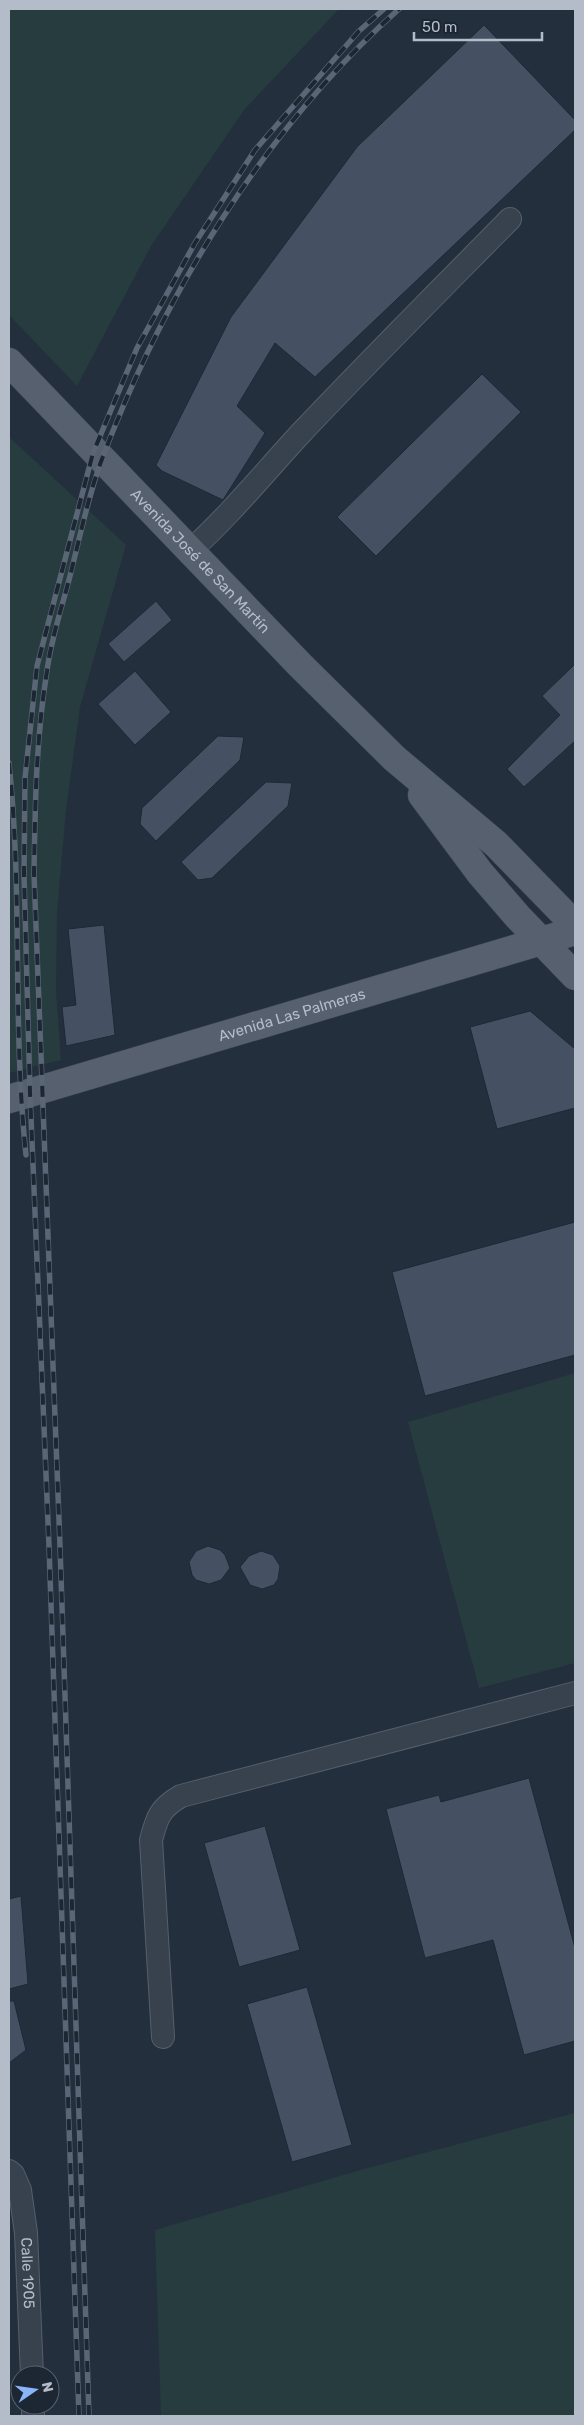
<svg xmlns="http://www.w3.org/2000/svg" width="584" height="2425" viewBox="0 0 584 2425" font-family="Rubik,sans-serif">
<style>
.green{fill:#263c3f}
.building{fill:#455162;stroke:#1f2835}
.lines{fill:none;stroke-linecap:round;stroke-linejoin:round}
.minor-casing{stroke:#565f6c;stroke-width:24}
.major-casing{stroke:#414a57;stroke-width:29}
.minor{stroke:#38414e;stroke-width:22}
.major{stroke:#56606e;stroke-width:28}
.rail-casing{stroke:#5a6575;stroke-width:5.5}
.rail{stroke:#1d2633;stroke-width:4;stroke-dasharray:11;stroke-linecap:butt}
.labels{text-anchor:middle;dominant-baseline:central;stroke-width:4;stroke-linejoin:round;paint-order:stroke}
.street-label{font-size:15px;fill:#b4bcc9;stroke:#1d2633}
</style>
<rect width="100%" height="100%" fill="#242f3e"/>
<g class="green">
<polygon points="9,9 339,9 244,110 151,246 77,386 9,315"/>
<polygon points="9,437 126,545 80,707 66,810 57,912 56,990 61,1060 9,1073"/>
<polygon points="575,1373 575,1663 479,1688 408,1422"/>
<polygon points="575,2113 575,2416 161,2416 155,2230 364,2169"/>
</g>
<g class="building">
<polygon points="484,25 575,120 575,130 315,377 275,343 237,406 265,433 223,500 162,471 156,465 231,317 357,147"/>
<polygon points="482,374 521,412 376,556 337,517"/>
<polygon points="156,601 172,620 124,662 108,644"/>
<polygon points="575,664 575,741 524,787 507,769 560,715 542,696"/>
<polygon points="135,671 171,712 135,745 98,704"/>
<polygon points="218,736 244,737 240,760 156,841 140,824 142,808"/>
<polygon points="266,782 292,783 288,806 212,878 198,880 181,862"/>
<polygon points="104,925 115,1035 66,1046 62,1007 76,1005 68,929"/>
<polygon points="530,1011 575,1049 575,1108 497,1129 470,1027"/>
<polygon points="575,1222 575,1355 425,1396 392,1272"/>
<polygon points="208,1546 220,1550 225,1555 230,1568 221,1580 209,1584 196,1580 192,1575 189,1562 196,1551"/>
<polygon points="261,1551 273,1555 280,1566 278,1579 274,1585 262,1589 250,1585 240,1567 249,1556"/>
<polygon points="529,1778 575,1948 575,2041 524,2055 493,1940 425,1958 386,1809 439,1795 441,1802"/>
<polygon points="265,1826 300,1950 239,1967 204,1843"/>
<polygon points="21,1896 28,1984 9,1989 9,1899"/>
<polygon points="307,1987 352,2145 292,2162 247,2004"/>
<polygon points="9,2001 14,2001 26,2050 9,2063"/>
</g>
<g class="lines">
<g class="minor-casing">
<g id="minor">
<path d="M190 551C230 515 264 473 301 433 370 360 440 290 510 219"/>
<path d="M163 2037 151 1840C157 1817 160 1808 181 1796L575 1693"/>
<path id="s1" d="M9 2171 13 2174 20 2190 26 2233 32 2375"/>
<polyline points="33,2405 33,2416"/>
</g>
</g>
<g class="major-casing">
<g id="major">
<path id="s2" d="M9 362 300 665 394 758 496 844 575 925"/>
<polyline points="422,795 480,873 518,917 575,976"/>
<path id="s3" d="M9 1099 575 931"/>
</g>
</g>
<use href="#minor" class="minor"/>
<use href="#major" class="major"/>
<g class="rail-casing">
<g id="rail">
<path d="M9 763C23 893 12 1025 26 1155"/>
<polyline points="79,2416 49,1546 30,1093 24,874 25,778 37,666 93,453 137,348 195,243 255,150 359,31 384,9"/>
<path d="M89 2416 60 1546 34 874C35 806 36 738 47 671 51 639 62 607 70 576 80 537 88 496 102 459 165 292 265 128 399 9"/>
</g>
</g>
<use href="#rail" class="rail"/>
</g>
<g class="labels">
<g class="street-label">
<text stroke="none"><textPath href="#s2" startOffset="276">Avenida José de San Martín</textPath></text>
<text stroke="none"><textPath href="#s3" startOffset="295">Avenida Las Palmeras</textPath></text>
<text stroke="none"><textPath href="#s1" startOffset="106">Calle 1905</textPath></text>
</g>
</g>
<rect width="584" height="2425" fill="none" stroke="#b4bcc9" stroke-width="20"/>
<g transform="translate(35 2390) rotate(77)"><circle r="24" fill="#1d2633" stroke="#59626f"/>
<path d="M0-4L9 19L0 12L-9 19Z" fill="#8ab4f8"/>
<text y="-8" font-size="14" font-weight="bold" text-anchor="middle" fill="#b4bcc9">N</text>
</g>
<path d="M414 32v8h128v-8" fill="none" stroke="#b4bcc9" stroke-width="2.5"/>
<text x="422" y="32" font-size="15" fill="#b4bcc9" stroke="#1d2633" stroke-width="4" paint-order="stroke">50 m</text>
</svg>
